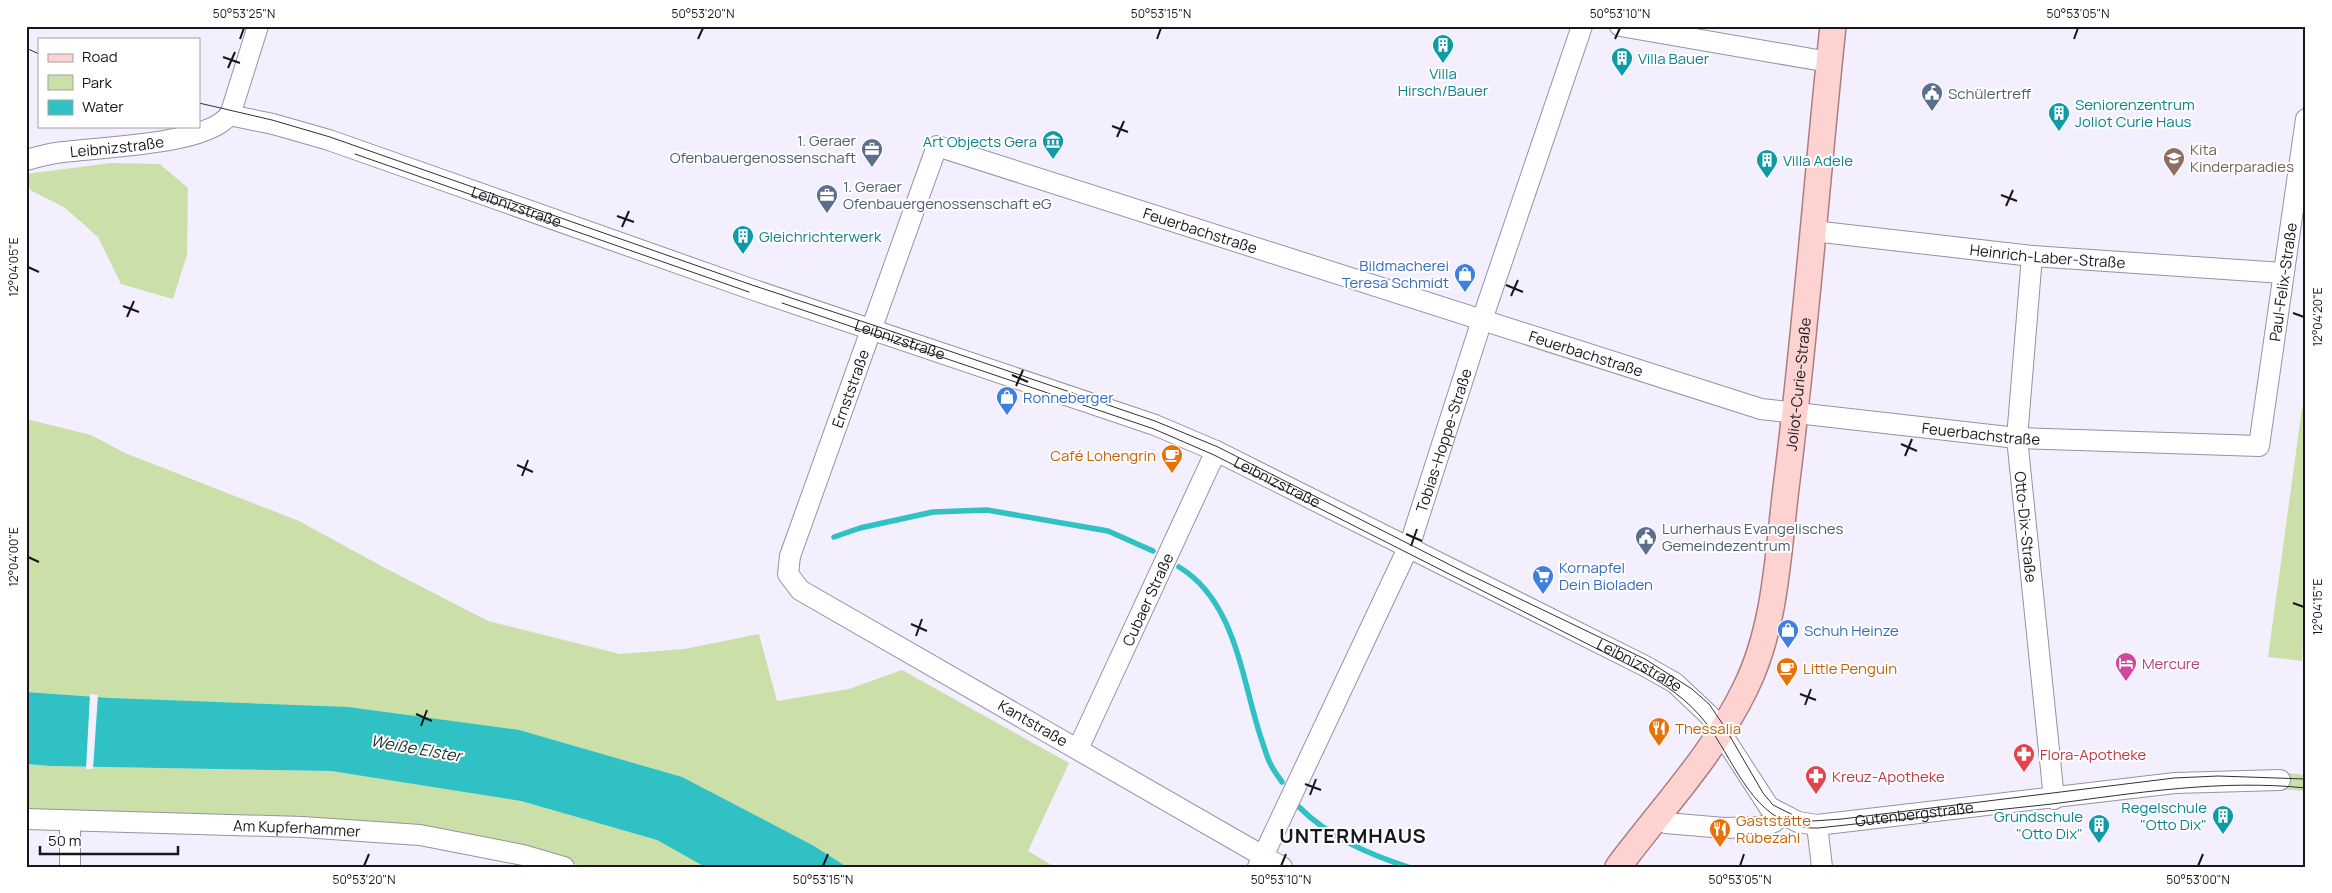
<svg xmlns="http://www.w3.org/2000/svg" width="2332" height="893" viewBox="0 0 2332 893" font-family="Manrope,sans-serif">
<style>
.green{fill:#cbdfa9}
.water{fill:#2fc1c3}
.pier{fill:#f3effe}
.lines{fill:none;stroke-linecap:round;stroke-linejoin:round}
.stream{stroke:#2fc1c3;stroke-width:5.5}
.minor-casing{stroke:#9692a0;stroke-width:22}
.major-casing{stroke:#ac7e7f;stroke-width:28}
.minor{stroke:#fff;stroke-width:20}
.major{stroke:#fdd3d2;stroke-width:25}
.tram{stroke:#323037;stroke-width:1}
.ticks{fill:none;stroke:#18161c;stroke-width:2}
.labels{text-anchor:middle;dominant-baseline:central;stroke-width:4;stroke-linejoin:round;paint-order:stroke}
.culture-label{font-size:15px;fill:#0d838f;stroke:#fff;text-anchor:start}
.service-label{font-size:15px;fill:#4e5e75;stroke:#fff;text-anchor:start}
.street-label{font-size:15px;fill:#18161c;stroke:#fff}
.education-label{font-size:15px;fill:#785e54;stroke:#fff;text-anchor:start}
.shop-label{font-size:15px;fill:#366cbe;stroke:#fff;text-anchor:start}
.food-label{font-size:15px;fill:#c56008;stroke:#fff;text-anchor:start}
.hotel-label{font-size:15px;fill:#b23c85;stroke:#fff;text-anchor:start}
.health-label{font-size:15px;fill:#be3a42;stroke:#fff;text-anchor:start}
.water-label{font-size:16px;font-style:italic;fill:#1d3535;stroke:#fff}
.district-label{font-size:20px;font-weight:bold;letter-spacing:1px;fill:#18161c;stroke:#fff}
.neatline{fill:none;stroke:#18161c;stroke-width:2}
.ticks-label{font-size:12px;text-anchor:middle;fill:#18161c}
</style>
<rect width="100%" height="100%" fill="#f3effe"/>
<g class="green">
<polygon points="111,163 160,164 188,188 187,255 173,299 121,284 98,237 64,207 30,190 26,174"/>
<polygon points="2302,408 2306,409 2306,639 2303,639 2302,661 2268,657"/>
<polygon points="26,419 91,435 125,453 299,521 385,568 488,621 620,654 684,649 759,634 777,701 849,689 902,670 1069,763 1028,851 1055,867 847,867 814,846 111,698 26,692"/>
<polygon points="26,764 50,766 331,771 521,801 657,840 705,867 586,867 505,845 26,813"/>
<polygon points="2280,772 2306,775 2306,791 2279,789"/>
</g>
<polygon class="water" points="26,692 111,698 348,707 519,730 682,777 814,846 847,867 705,867 657,840 521,801 331,771 50,766 26,764"/>
<polygon class="pier" points="90,694 98,695 93,769 86,769"/>
<g class="lines">
<g class="stream">
<polyline points="834,537 860,528 933,512 987,510 1108,531 1153,551"/>
<path d="M1179 567C1236 601 1242 681 1261 738 1264 746 1266 755 1270 763 1273 770 1278 776 1282 782"/>
<path d="M1299 807C1329 837 1368 854 1408 867"/>
</g>
<g class="minor-casing">
<g id="minor">
<polyline points="1620,26 1829,62"/>
<path id="s1" d="M229 115 273 124 329 140 748 288 1155 425 1216 451 1645 666 1675 683 1710 716 1769 807 1798 822 1817 825 2175 783 2280 780"/>
<path id="s2" d="M26 160C36 158 46 154 56 153 92 147 214 146 231 112L258 26"/>
<path id="s3" d="M1813 231 2032 256 2283 273"/>
<path id="s4" d="M2032 256 2017 438 2054 799"/>
<path id="s5" d="M1078 749 1216 451"/>
<polyline points="1656,816 1666,823 1724,828 1761,827 1774,822 1781,815"/>
<path id="s6" d="M26 819 302 827 420 835 523 855 564 867"/>
<polyline points="1817,825 1822,867"/>
<polyline points="70,867 70,821"/>
<path id="s7" d="M1258 867 1410 544 1482 320 1582 26"/>
<path id="s8" d="M1282 867 800 590 788 574 790 556 937 146 1761 409 2017 438 2259 446 2306 119"/>
</g>
</g>
<g class="major-casing">
<g id="major">
<path id="s9" d="M1618 867C1662 808 1713 755 1745 689 1777 625 1778 549 1787 480 1806 329 1817 177 1833 26"/>
</g>
</g>
<use href="#minor" class="minor"/>
<use href="#major" class="major"/>
<g class="tram">
<polyline points="26,48 39,54"/>
<polyline points="199,103 272,120 330,137 752,285 873,325 1155,421 1218,447 1466,573 1645,659 1692,689 1709,704 1724,726 1763,793 1773,805 1799,818 1813,821 1842,819 2174,778 2218,776 2306,779"/>
<polyline points="355,154 749,292"/>
<path d="M782 303 1154 429 1214 455 1641 671C1666 685 1688 700 1706 723 1733 758 1749 812 1795 825 1802 828 1810 828 1818 828 1896 819 1974 813 2052 804 2136 793 2221 779 2306 788"/>
</g>
</g>
<path class="ticks" d="M240 39 244 28M698 39 703 28M1157 39 1161 28M1615 39 1620 28M2074 39 2078 28M223 57 240 63M228 68 235 52M1112 126 1128 132M1117 137 1124 121M2001 195 2017 201M2006 206 2013 190M617 216 634 222M622 227 629 211M28 267 39 272M1506 285 1523 292M1511 296 1518 280M123 306 139 312M2293 313 2304 317M127 317 134 301M1012 375 1028 382M1016 386 1023 370M1901 444 1917 451M1905 456 1912 439M517 465 533 472M522 476 528 460M1406 534 1422 541M1411 546 1417 529M28 557 39 562M2293 603 2304 607M911 624 927 631M916 636 922 619M1800 694 1816 700M1805 705 1811 689M416 714 432 721M421 726 427 710M1305 784 1321 790M1310 795 1316 779M364 866 369 854M823 866 828 854M1281 866 1286 854M1740 866 1744 854M2198 866 2203 854"/>
<defs>
<g id="building-pin" transform="scale(1.125)"><path d="M0 17L-7.5 6A9.5 9.5 0 1 1 7.5 6Z" fill="#0f9aa8" stroke="#fff"/><path d="M-4-6H4V6H1V3H-1V6H-4ZM-2.5-4.3h1.7v1.8h-1.7ZM.8-4.3h1.7v1.8H.8ZM-2.5-1h1.7V.8h-1.7ZM.8-1h1.7V.8H.8Z" fill="#fff"/></g>
<g id="civic-pin" transform="scale(1.125)"><path d="M0 17L-7.5 6A9.5 9.5 0 1 1 7.5 6Z" fill="#5c6f8a" stroke="#fff"/><path d="M-.6-6.5H3V-4.5H.6V-3L4-1V1h2V6H-6V1h2V-1L-.6-3ZM-1.2 2.5V6h2.4V2.5Z" fill="#fff"/></g>
<g id="museum-pin" transform="scale(1.125)"><path d="M0 17L-7.5 6A9.5 9.5 0 1 1 7.5 6Z" fill="#0f9aa8" stroke="#fff"/><path d="M0-6L6-3V-2H-6V-3ZM-5-1h2V3h-2ZM-1-1h2V3h-2ZM3-1h2V3H3ZM-6 4H6V6H-6Z" fill="#fff"/></g>
<g id="office-pin" transform="scale(1.125)"><path d="M0 17L-7.5 6A9.5 9.5 0 1 1 7.5 6Z" fill="#5c6f8a" stroke="#fff"/><path d="M-6-3h4V-5.5h4V-3h4V5H-6ZM-1-4.5V-3h2v-1.5ZM-6 0V1H6V0Z" fill="#fff"/></g>
<g id="school-pin" transform="scale(1.125)"><path d="M0 17L-7.5 6A9.5 9.5 0 1 1 7.5 6Z" fill="#8d6e63" stroke="#fff"/><path d="M0-5L7-2L0 1L-7-2ZM-4 1L0 2.5L4 1V4Q0 6-4 4Z" fill="#fff"/></g>
<g id="shop-pin" transform="scale(1.125)"><path d="M0 17L-7.5 6A9.5 9.5 0 1 1 7.5 6Z" fill="#3f7fe0" stroke="#fff"/><path d="M-5-2.5h2.3a2.7 3.5 0 0 1 5.4 0H5L5.5 6h-11ZM-1.5-2.5h3a1.5 2.3 0 0 0-3 0Z" fill="#fff"/></g>
<g id="cafe-pin" transform="scale(1.125)"><path d="M0 17L-7.5 6A9.5 9.5 0 1 1 7.5 6Z" fill="#e8710a" stroke="#fff"/><path d="M-5.5-4.5H6V0H3Q3 3.5 0 3.5H-2.5Q-5.5 3.5-5.5 0ZM3-3.2v2h1.7v-2ZM-6 4.5H4V6H-6Z" fill="#fff"/></g>
<g id="supermarket-pin" transform="scale(1.125)"><path d="M0 17L-7.5 6A9.5 9.5 0 1 1 7.5 6Z" fill="#3f7fe0" stroke="#fff"/><path d="M-6-5.5h2.5l.6 2H6L4.5 2H-2.5L-4.4-4H-6ZM-1.5 3.2a1.3 1.3 0 1 0 .1 0ZM3 3.2a1.3 1.3 0 1 0 .1 0Z" fill="#fff"/></g>
<g id="hotel-pin" transform="scale(1.125)"><path d="M0 17L-7.5 6A9.5 9.5 0 1 1 7.5 6Z" fill="#d1479c" stroke="#fff"/><path d="M-6-4.5h1.5V1H6V5H4.5V3h-9V5H-6ZM-4 0a1.8 1.8 0 1 1 3.6 0ZM.5 0V-2.5h3Q6-2.5 6 0Z" fill="#fff"/></g>
<g id="restaurant-pin" transform="scale(1.125)"><path d="M0 17L-7.5 6A9.5 9.5 0 1 1 7.5 6Z" fill="#e8710a" stroke="#fff"/><path d="M-5-6h1v4h1v-4h1v4h1v-4h1v5L-1.5 .5V6h-2V.5L-5-1ZM5-6V6H3V1.5H1.5Q1.5-4 5-6Z" fill="#fff"/></g>
<g id="pharmacy-pin" transform="scale(1.125)"><path d="M0 17L-7.5 6A9.5 9.5 0 1 1 7.5 6Z" fill="#e0444e" stroke="#fff"/><path d="M-2-6h4v4h4v4h-4v4h-4v-4h-4v-4h4Z" fill="#fff"/></g>
</defs>
<g fill-rule="evenodd">
<use href="#building-pin" x="1443" y="45"/>
<use href="#building-pin" x="1622" y="58"/>
<use href="#civic-pin" x="1932" y="93"/>
<use href="#building-pin" x="2059" y="113"/>
<use href="#museum-pin" x="1053" y="141"/>
<use href="#office-pin" x="872" y="149"/>
<use href="#school-pin" x="2174" y="158"/>
<use href="#building-pin" x="1767" y="160"/>
<use href="#office-pin" x="827" y="195"/>
<use href="#building-pin" x="743" y="236"/>
<use href="#shop-pin" x="1465" y="274"/>
<use href="#shop-pin" x="1007" y="397"/>
<use href="#cafe-pin" x="1172" y="455"/>
<use href="#civic-pin" x="1646" y="537"/>
<use href="#supermarket-pin" x="1543" y="576"/>
<use href="#shop-pin" x="1788" y="630"/>
<use href="#hotel-pin" x="2126" y="663"/>
<use href="#cafe-pin" x="1787" y="668"/>
<use href="#restaurant-pin" x="1659" y="728"/>
<use href="#pharmacy-pin" x="2024" y="754"/>
<use href="#pharmacy-pin" x="1816" y="776"/>
<use href="#building-pin" x="2223" y="816"/>
<use href="#building-pin" x="2099" y="825"/>
<use href="#restaurant-pin" x="1720" y="829"/>
</g>
<g class="labels">
<g class="culture-label">
<text x="1638" y="58">Villa Bauer</text>
<text x="1443" y="73" text-anchor="middle">Villa<tspan x="1443" dy="17">Hirsch/Bauer</tspan></text>
<text x="2075" y="104">Seniorenzentrum<tspan x="2075" dy="17">Joliot Curie Haus</tspan></text>
<text x="1037" y="141" text-anchor="end">Art Objects Gera</text>
<text x="1783" y="160">Villa Adele</text>
<text x="759" y="236">Gleichrichterwerk</text>
<text x="2207" y="807" text-anchor="end">Regelschule<tspan x="2207" dy="17">"Otto Dix"</tspan></text>
<text x="2083" y="816" text-anchor="end">Grundschule<tspan x="2083" dy="17">"Otto Dix"</tspan></text>
</g>
<g class="service-label">
<text x="1948" y="93">Schülertreff</text>
<text x="856" y="140" text-anchor="end">1. Geraer<tspan x="856" dy="17">Ofenbauergenossenschaft</tspan></text>
<text x="843" y="186">1. Geraer<tspan x="843" dy="17">Ofenbauergenossenschaft eG</tspan></text>
<text x="1662" y="528">Lurherhaus Evangelisches<tspan x="1662" dy="17">Gemeindezentrum</tspan></text>
</g>
<g class="street-label">
<text stroke="none"><textPath href="#s2" startOffset="92">Leibnizstraße</textPath></text>
<text stroke="none"><textPath href="#s1" startOffset="302">Leibnizstraße</textPath></text>
<text stroke="none"><textPath href="#s8" startOffset="1306">Feuerbachstraße</textPath></text>
<text stroke="none"><textPath href="#s3" startOffset="236">Heinrich-Laber-Straße</textPath></text>
<text stroke="none"><textPath href="#s8" startOffset="2560">Paul-Felix-Straße</textPath></text>
<text stroke="none"><textPath href="#s1" startOffset="708">Leibnizstraße</textPath></text>
<text stroke="none"><textPath href="#s8" startOffset="1711">Feuerbachstraße</textPath></text>
<text stroke="none"><textPath href="#s9" startOffset="530">Joliot-Curie-Straße</textPath></text>
<text stroke="none"><textPath href="#s8" startOffset="772">Ernststraße</textPath></text>
<text stroke="none"><textPath href="#s8" startOffset="2116">Feuerbachstraße</textPath></text>
<text stroke="none"><textPath href="#s7" startOffset="466">Tobias-Hoppe-Straße</textPath></text>
<text stroke="none"><textPath href="#s1" startOffset="1112">Leibnizstraße</textPath></text>
<text stroke="none"><textPath href="#s4" startOffset="272">Otto-Dix-Straße</textPath></text>
<text stroke="none"><textPath href="#s5" startOffset="165">Cubaer Straße</textPath></text>
<text stroke="none"><textPath href="#s1" startOffset="1518">Leibnizstraße</textPath></text>
<text transform="translate(1033 723) rotate(30)">Kantstraße</text>
<text stroke="none"><textPath href="#s1" startOffset="1864">Gutenbergstraße</textPath></text>
<text stroke="none"><textPath href="#s6" startOffset="271">Am Kupferhammer</textPath></text>
</g>
<g class="education-label">
<text x="2190" y="149">Kita<tspan x="2190" dy="17">Kinderparadies</tspan></text>
</g>
<g class="shop-label">
<text x="1449" y="265" text-anchor="end">Bildmacherei<tspan x="1449" dy="17">Teresa Schmidt</tspan></text>
<text x="1023" y="397">Ronneberger</text>
<text x="1559" y="567">Kornapfel<tspan x="1559" dy="17">Dein Bioladen</tspan></text>
<text x="1804" y="630">Schuh Heinze</text>
</g>
<g class="food-label">
<text x="1156" y="455" text-anchor="end">Café Lohengrin</text>
<text x="1803" y="668">Little Penguin</text>
<text x="1675" y="728">Thessalia</text>
<text x="1736" y="820">Gaststätte<tspan x="1736" dy="17">Rübezahl</tspan></text>
</g>
<g class="hotel-label">
<text x="2142" y="663">Mercure</text>
</g>
<g class="health-label">
<text x="2040" y="754">Flora-Apotheke</text>
<text x="1832" y="776">Kreuz-Apotheke</text>
</g>
<g class="water-label">
<text transform="translate(416 748) rotate(10)">Weiße Elster</text>
</g>
<g class="district-label">
<text x="1353" y="835">UNTERMHAUS</text>
</g>
</g>
<rect width="2332" height="893" fill="none" stroke="#ffffff" stroke-width="55"/>
<rect x="38" y="38" width="162" height="90" fill="#ffffff" stroke="#a3a2a4"/>
<rect x="48" y="54" width="25" height="8" fill="#fdd3d2" stroke="#a3a2a4"/>
<text x="82" y="62" font-size="15" fill="#18161c">Road</text>
<rect x="48" y="75" width="25" height="15" fill="#cbdfa9" stroke="#a3a2a4"/>
<text x="82" y="88" font-size="15" fill="#18161c">Park</text>
<rect x="48" y="100" width="25" height="15" fill="#2fc1c3" stroke="#a3a2a4"/>
<text x="82" y="112" font-size="15" fill="#18161c">Water</text>
<path d="M40 846v8h138v-8" fill="none" stroke="#18161c" stroke-width="2.5"/>
<text x="48" y="846" font-size="15" fill="#18161c" stroke="#ffffff" stroke-width="4" paint-order="stroke">50 m</text>
<rect x="28" y="28" width="2276" height="838" class="neatline"/>
<g class="ticks-label">
<text x="244" y="18">50°53'25"N</text>
<text x="703" y="18">50°53'20"N</text>
<text x="1161" y="18">50°53'15"N</text>
<text x="1620" y="18">50°53'10"N</text>
<text x="2078" y="18">50°53'05"N</text>
<text transform="translate(14 267) rotate(-90)" y="4">12°04'05"E</text>
<text transform="translate(2318 317) rotate(-90)" y="4">12°04'20"E</text>
<text transform="translate(14 557) rotate(-90)" y="4">12°04'00"E</text>
<text transform="translate(2318 607) rotate(-90)" y="4">12°04'15"E</text>
<text x="364" y="884">50°53'20"N</text>
<text x="823" y="884">50°53'15"N</text>
<text x="1281" y="884">50°53'10"N</text>
<text x="1740" y="884">50°53'05"N</text>
<text x="2198" y="884">50°53'00"N</text>
</g>
</svg>
